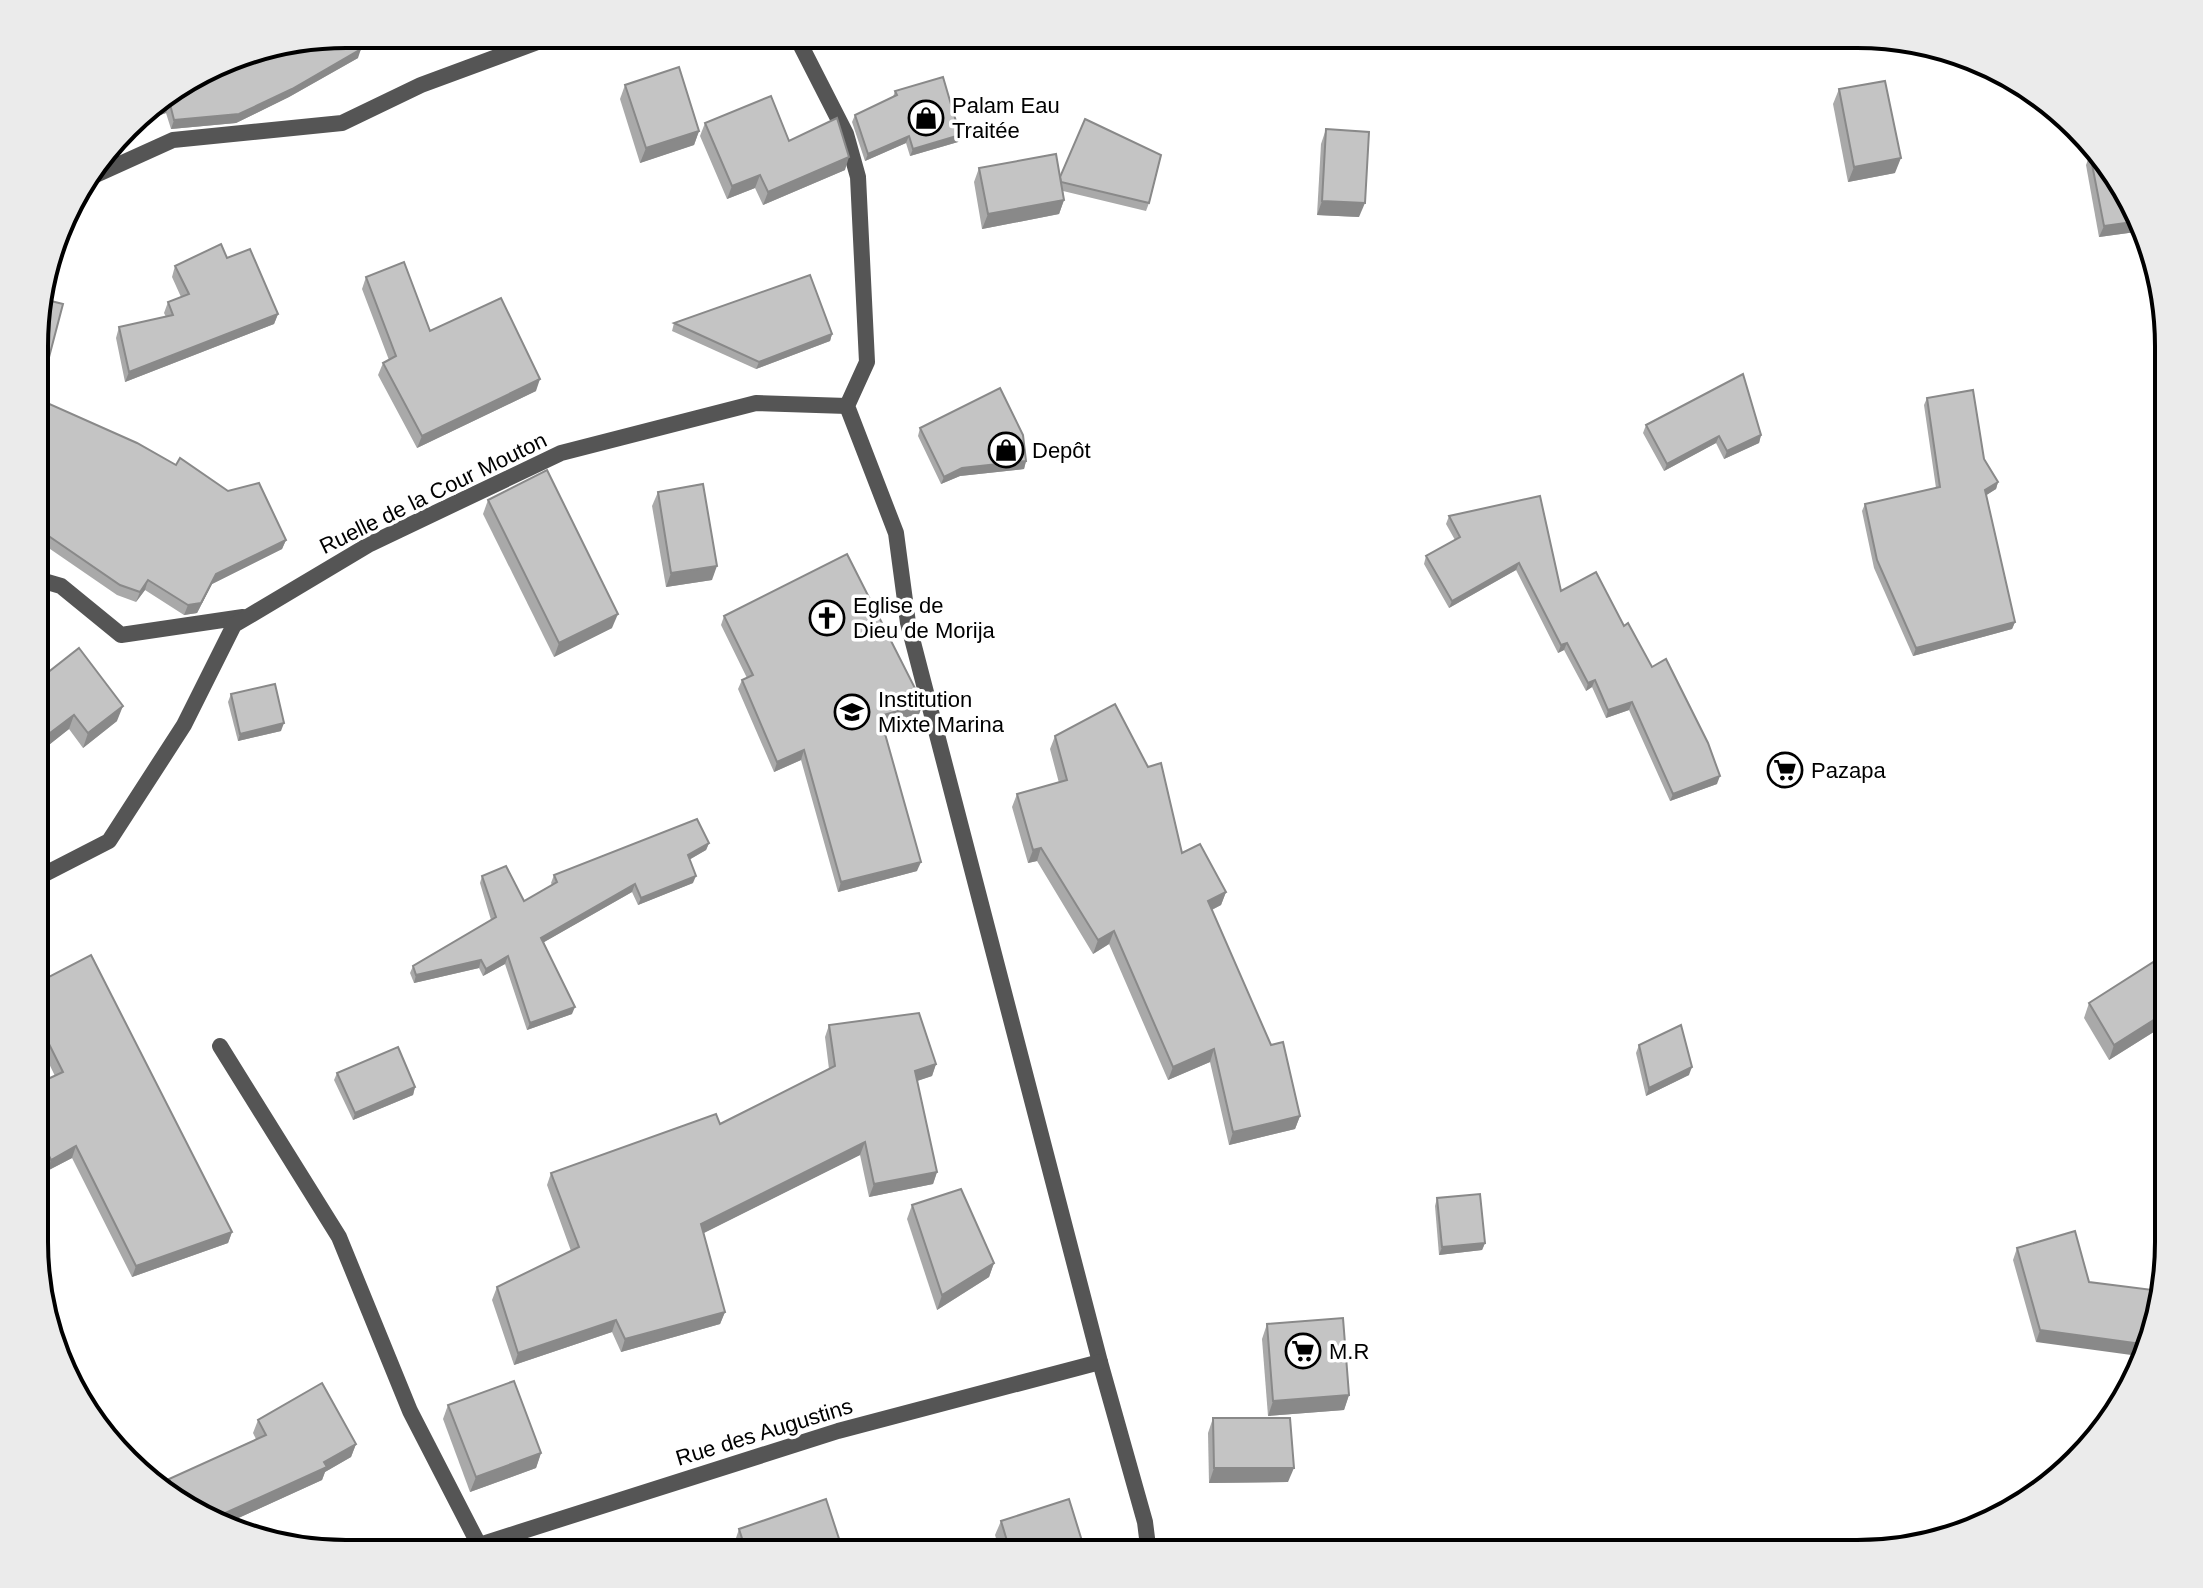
<svg xmlns="http://www.w3.org/2000/svg" width="2203" height="1588" viewBox="0 0 2203 1588" font-family="Arial,sans-serif">
<style>
.lines{fill:none;stroke-linecap:round;stroke-linejoin:round}
.minor{stroke:#555;stroke-width:16}
.wall{fill:#a9a9a9}
.shaded-wall{fill:#898989}
.building{fill:#c4c4c4;stroke:#898989;stroke-width:2}
.labels{text-anchor:middle;dominant-baseline:central;stroke-width:7;stroke-linejoin:round;paint-order:stroke}
.poi-label{font-size:22px;fill:#000;stroke:#fff;text-anchor:start}
.street-label{font-size:22px;fill:#000;stroke:#fff}
.rim{fill:none;stroke:#000;stroke-width:4}
</style>
<rect width="100%" height="100%" fill="#fff"/>
<g class="lines">
<g class="minor">
<polyline points="795,34 846,134 858,177 867,362 847,406 896,533 908,623 1100,1362 1145,1522 1149,1554"/>
<polyline points="89,178 173,140 342,123 421,85 559,34"/>
<polyline points="37,579 61,586 121,635 243,617"/>
<polyline points="37,878 109,841 184,725 234,625 370,544 561,453 756,403 847,406"/>
<polyline points="220,1046 339,1237 410,1411 479,1545"/>
<polyline points="443,1553 479,1545 838,1431 1100,1362"/>
</g>
</g>
<g class="wall">
<polygon points="403,34 438,34 415,50"/>
<polygon points="897,34 950,34 932,42"/>
<polygon points="227,58 358,58 289,97 236,123 171,129 166,113 140,122 138,115 140,112"/>
<polygon points="625,85 699,131 694,145 640,163 620,99"/>
<polygon points="1839,89 1895,173 1848,182 1833,104"/>
<polygon points="895,91 960,135 958,142 910,156 906,143 865,161 852,122 855,115 893,97"/>
<polygon points="705,123 789,141 845,170 763,205 755,188 727,199 700,136"/>
<polygon points="1326,129 1359,217 1317,215 1321,144"/>
<polygon points="2090,154 2137,208 2143,231 2099,237 2086,165"/>
<polygon points="979,168 1060,176 1149,203 1146,211 1063,191 1064,200 1059,214 982,229 974,182"/>
<polygon points="227,258 278,314 274,324 125,382 116,338 119,327 166,317 164,313 168,302 181,297 172,277 175,266"/>
<polygon points="366,277 430,331 536,391 417,448 378,375 383,363 389,360 362,289"/>
<polygon points="37,306 38,399 286,540 282,549 212,584 197,613 184,615 145,590 136,602 117,595 37,540"/>
<polygon points="674,323 832,334 830,341 756,369 672,331"/>
<polygon points="1927,398 1984,459 1998,482 1996,489 1986,495 2015,622 2012,629 1913,656 1874,568 1862,511 1865,504 1936,488 1924,405"/>
<polygon points="1646,425 1761,435 1759,443 1724,459 1716,443 1664,471 1643,433"/>
<polygon points="920,428 1026,461 1024,469 960,476 941,484 918,436"/>
<polygon points="658,492 712,580 666,587 652,506"/>
<polygon points="488,500 612,628 554,657 483,514"/>
<polygon points="1449,516 1561,591 1624,626 1652,667 1717,784 1670,801 1629,710 1606,718 1592,687 1586,691 1564,650 1558,653 1516,570 1449,608 1424,564 1426,556 1455,540 1446,524"/>
<polygon points="724,616 923,704 919,714 882,724 917,871 838,892 801,760 774,772 738,689 742,680 747,678 721,625"/>
<polygon points="37,681 117,721 83,748 69,729 45,748 37,736"/>
<polygon points="231,694 281,731 238,741 228,702"/>
<polygon points="1055,736 1182,853 1226,892 1221,905 1212,910 1300,1116 1295,1129 1229,1145 1210,1062 1168,1080 1109,944 1093,954 1037,861 1028,863 1012,807 1017,794 1059,783 1050,749"/>
<polygon points="709,843 706,850 689,860 693,883 638,905 632,892 544,942 572,1014 527,1030 505,964 483,976 479,968 414,983 410,973 413,966 491,920 480,883 482,876 524,901 552,885 551,883 554,875"/>
<polygon points="37,983 232,1232 228,1243 132,1277 72,1158 47,1171 37,1151 37,1084 55,1076 37,1039"/>
<polygon points="2168,983 2168,1023 2109,1060 2084,1018 2089,1003"/>
<polygon points="829,1025 936,1064 932,1076 917,1081 937,1172 933,1184 869,1197 860,1155 703,1233 725,1312 720,1324 621,1352 612,1332 514,1365 492,1300 497,1287 571,1251 547,1185 551,1173 720,1124 829,1069 825,1037"/>
<polygon points="1639,1045 1689,1075 1646,1096 1636,1053"/>
<polygon points="337,1073 415,1087 413,1095 353,1120 334,1080"/>
<polygon points="1437,1198 1485,1243 1482,1250 1439,1255 1435,1206"/>
<polygon points="912,1205 994,1263 989,1277 937,1310 907,1219"/>
<polygon points="2017,1248 2089,1282 2036,1342 2013,1260"/>
<polygon points="1267,1324 1349,1395 1344,1410 1268,1416 1262,1339"/>
<polygon points="448,1405 541,1453 536,1468 470,1492 443,1419"/>
<polygon points="1213,1418 1288,1482 1209,1483 1208,1433"/>
<polygon points="258,1420 356,1444 351,1457 325,1472 322,1480 223,1525 164,1494 164,1492 169,1479 256,1439 253,1433"/>
<polygon points="1001,1521 1086,1554 1001,1554 995,1535"/>
<polygon points="739,1529 844,1554 737,1554 734,1544"/>
</g>
<g class="shaded-wall">
<polygon points="429,34 438,34 415,50 418,42"/>
<polygon points="935,34 950,34 932,42"/>
<polygon points="361,49 358,58 289,97 236,123 171,129 174,120"/>
<polygon points="170,104 166,113 140,122 143,113"/>
<polygon points="699,131 694,145 640,163 646,148"/>
<polygon points="960,135 958,142 910,156 913,149"/>
<polygon points="909,136 906,143 865,161 868,154"/>
<polygon points="849,157 845,170 763,205 768,192"/>
<polygon points="1901,158 1895,173 1848,182 1854,167"/>
<polygon points="760,175 755,188 727,199 732,186"/>
<polygon points="1064,200 1059,214 982,229 988,214"/>
<polygon points="1322,201 1365,203 1359,217 1317,215"/>
<polygon points="2140,221 2143,231 2099,237 2104,226"/>
<polygon points="278,314 274,324 125,382 129,372"/>
<polygon points="832,334 830,341 756,369 759,362"/>
<polygon points="540,379 536,391 417,448 422,436"/>
<polygon points="1761,435 1759,443 1724,459 1727,451"/>
<polygon points="1719,436 1716,443 1664,471 1667,464"/>
<polygon points="1026,461 1024,469 960,476 941,484 944,477 962,468"/>
<polygon points="1998,482 1996,489 1982,498 1985,490"/>
<polygon points="286,540 282,549 212,584 197,613 184,615 188,605 216,574"/>
<polygon points="1519,563 1516,570 1449,608 1452,601"/>
<polygon points="717,566 712,580 666,587 671,573"/>
<polygon points="148,580 145,590 136,602 140,592"/>
<polygon points="618,614 612,628 554,657 559,643"/>
<polygon points="2015,622 2012,629 1913,656 1916,648"/>
<polygon points="1567,643 1564,650 1558,653 1561,645"/>
<polygon points="1595,680 1592,687 1586,691 1588,683"/>
<polygon points="1632,702 1629,710 1606,718 1608,710"/>
<polygon points="923,704 919,714 876,725 880,716"/>
<polygon points="123,706 117,721 83,748 88,733"/>
<polygon points="74,715 69,729 45,748 50,733"/>
<polygon points="284,723 281,731 238,741 240,734"/>
<polygon points="804,750 801,760 774,772 777,762"/>
<polygon points="1720,776 1717,784 1670,801 1673,794"/>
<polygon points="709,843 706,850 685,862 688,855"/>
<polygon points="1041,848 1037,861 1028,863 1033,850"/>
<polygon points="921,862 917,871 838,892 841,882"/>
<polygon points="696,876 693,883 638,905 641,898"/>
<polygon points="635,884 632,892 539,945 541,938"/>
<polygon points="1226,892 1221,905 1203,914 1208,901"/>
<polygon points="1114,931 1109,944 1093,954 1098,940"/>
<polygon points="508,956 505,964 483,976 486,969"/>
<polygon points="481,960 479,968 414,983 416,975"/>
<polygon points="575,1007 572,1014 527,1030 530,1023"/>
<polygon points="2168,1011 2168,1023 2109,1060 2114,1045"/>
<polygon points="1214,1049 1210,1062 1168,1080 1173,1067"/>
<polygon points="936,1064 932,1076 911,1083 915,1071"/>
<polygon points="1692,1067 1689,1075 1646,1096 1649,1088"/>
<polygon points="415,1087 413,1095 353,1120 355,1113"/>
<polygon points="1300,1116 1295,1129 1229,1145 1233,1132"/>
<polygon points="865,1142 860,1155 696,1237 701,1224"/>
<polygon points="76,1146 72,1158 47,1171 51,1160"/>
<polygon points="937,1172 933,1184 869,1197 874,1184"/>
<polygon points="232,1232 228,1243 132,1277 136,1266"/>
<polygon points="1485,1243 1482,1250 1439,1255 1442,1247"/>
<polygon points="994,1263 989,1277 937,1310 942,1295"/>
<polygon points="725,1312 720,1324 621,1352 625,1339"/>
<polygon points="616,1320 612,1332 514,1365 518,1353"/>
<polygon points="2040,1330 2149,1345 2146,1357 2036,1342"/>
<polygon points="1349,1395 1344,1410 1268,1416 1273,1401"/>
<polygon points="356,1444 351,1457 325,1472 322,1480 223,1525 212,1519 324,1462"/>
<polygon points="541,1453 536,1468 470,1492 476,1477"/>
<polygon points="1214,1468 1294,1468 1288,1482 1209,1483"/>
</g>
<g class="building">
<polygon points="346,34 352,34 361,49 292,89 239,114 174,120 170,104 143,113 142,110 227,58"/>
<polygon points="413,34 429,34 418,42"/>
<polygon points="679,67 699,131 646,148 625,85"/>
<polygon points="943,77 960,135 913,149 909,136 868,154 855,115 897,95 895,91"/>
<polygon points="1885,81 1901,158 1854,167 1839,89"/>
<polygon points="771,96 789,141 837,118 849,157 768,192 760,175 732,186 705,123"/>
<polygon points="1085,119 1161,155 1149,203 1061,182 1060,177"/>
<polygon points="1326,129 1369,132 1365,203 1322,201"/>
<polygon points="1056,154 1064,200 988,214 979,168"/>
<polygon points="2090,154 2092,154 2137,208 2140,221 2104,226"/>
<polygon points="221,244 227,258 250,249 278,314 129,372 119,327 173,315 168,302 189,294 175,266"/>
<polygon points="404,262 430,331 501,298 540,379 422,436 383,363 396,356 366,277"/>
<polygon points="810,275 832,334 759,362 674,323"/>
<polygon points="39,298 63,304 38,399 137,443 176,465 180,458 228,491 259,483 286,540 216,574 201,603 188,605 148,580 140,592 120,585 37,528 37,306"/>
<polygon points="1743,374 1761,435 1727,451 1719,436 1667,464 1646,425"/>
<polygon points="1000,388 1023,435 1026,461 962,468 944,477 920,428"/>
<polygon points="1973,390 1984,459 1998,482 1985,490 2015,622 1916,648 1877,560 1865,504 1940,487 1927,398"/>
<polygon points="547,470 618,614 559,643 488,500"/>
<polygon points="703,484 717,566 671,573 658,492"/>
<polygon points="1540,496 1561,591 1596,572 1624,626 1628,623 1652,667 1666,659 1708,743 1720,776 1673,794 1632,702 1608,710 1595,680 1588,683 1567,643 1561,645 1519,563 1452,601 1426,556 1460,537 1449,516"/>
<polygon points="847,554 923,704 880,716 921,862 841,882 804,750 777,762 742,680 753,675 724,616"/>
<polygon points="79,648 123,706 88,733 74,715 50,733 37,715 37,681"/>
<polygon points="275,684 284,723 240,734 231,694"/>
<polygon points="1115,704 1148,767 1161,763 1182,853 1200,844 1226,892 1208,901 1271,1045 1283,1042 1300,1116 1233,1132 1214,1049 1173,1067 1114,931 1098,940 1041,848 1033,850 1017,794 1067,780 1055,736"/>
<polygon points="697,819 709,843 688,855 696,876 641,898 635,884 541,938 575,1007 530,1023 508,956 486,969 481,960 416,975 413,966 496,917 482,876 506,866 524,901 557,882 554,875"/>
<polygon points="91,955 232,1232 136,1266 76,1146 51,1160 37,1131 37,1084 63,1072 37,1020 37,983"/>
<polygon points="2155,961 2168,983 2168,1011 2114,1045 2089,1003"/>
<polygon points="919,1013 936,1064 915,1071 937,1172 874,1184 865,1142 701,1224 725,1312 625,1339 616,1320 518,1353 497,1287 579,1247 551,1173 716,1114 720,1124 835,1066 829,1025"/>
<polygon points="1681,1025 1692,1067 1649,1088 1639,1045"/>
<polygon points="398,1047 415,1087 355,1113 337,1073"/>
<polygon points="961,1189 994,1263 942,1295 912,1205"/>
<polygon points="1480,1194 1485,1243 1442,1247 1437,1198"/>
<polygon points="2075,1231 2089,1282 2161,1291 2149,1345 2040,1330 2017,1248"/>
<polygon points="1343,1318 1349,1395 1273,1401 1267,1324"/>
<polygon points="514,1381 541,1453 476,1477 448,1405"/>
<polygon points="322,1383 356,1444 324,1462 327,1467 212,1519 181,1503 169,1479 266,1435 258,1420"/>
<polygon points="1213,1418 1290,1418 1294,1468 1214,1468"/>
<polygon points="826,1499 844,1554 747,1554 739,1529"/>
<polygon points="1069,1499 1086,1554 1011,1554 1001,1521"/>
</g>
<defs>
<g id="shop-ring" transform="scale(1.8)"><circle r="9.5" fill="#fff" stroke="#000" stroke-width="1.5"/><path d="M-5-2.5h2.3a2.7 3.5 0 0 1 5.4 0H5L5.5 6h-11ZM-1.5-2.5h3a1.5 2.3 0 0 0-3 0Z" fill="#000"/></g>
<g id="church-ring" transform="scale(1.8)"><circle r="9.5" fill="#fff" stroke="#000" stroke-width="1.5"/><path d="M-1.2-6h2.4v3.5h3.3v2.4h-3.3V6h-2.4V-.1h-3.3v-2.4h3.3Z" fill="#000"/></g>
<g id="school-ring" transform="scale(1.8)"><circle r="9.5" fill="#fff" stroke="#000" stroke-width="1.5"/><path d="M0-5L7-2L0 1L-7-2ZM-4 1L0 2.5L4 1V4Q0 6-4 4Z" fill="#000"/></g>
<g id="supermarket-ring" transform="scale(1.8)"><circle r="9.5" fill="#fff" stroke="#000" stroke-width="1.5"/><path d="M-6-5.5h2.5l.6 2H6L4.5 2H-2.5L-4.4-4H-6ZM-1.5 3.2a1.3 1.3 0 1 0 .1 0ZM3 3.2a1.3 1.3 0 1 0 .1 0Z" fill="#000"/></g>
</defs>
<g fill-rule="evenodd">
<use href="#shop-ring" x="926" y="118"/>
<use href="#shop-ring" x="1006" y="450"/>
<use href="#church-ring" x="827" y="618"/>
<use href="#school-ring" x="852" y="712"/>
<use href="#supermarket-ring" x="1785" y="770"/>
<use href="#supermarket-ring" x="1303" y="1351"/>
</g>
<g class="labels">
<g class="poi-label">
<text x="952" y="105">Palam Eau<tspan x="952" dy="25">Traitée</tspan></text>
<text x="1032" y="450">Depôt</text>
<text x="853" y="605">Eglise de<tspan x="853" dy="25">Dieu de Morija</tspan></text>
<text x="878" y="699">Institution<tspan x="878" dy="25">Mixte Marina</tspan></text>
<text x="1811" y="770">Pazapa</text>
<text x="1329" y="1351">M.R</text>
</g>
<g class="street-label">
<text transform="translate(433 493) rotate(-26)">Ruelle de la Cour Mouton</text>
<text transform="translate(764 1432) rotate(-17)">Rue des Augustins</text>
</g>
</g>
<path d="M0 0H2203V1588H0ZM346 48H1857A298 298 0 0 1 2155 346V1242A298 298 0 0 1 1857 1540H346A298 298 0 0 1 48 1242V346A298 298 0 0 1 346 48Z" fill="#ebebeb" fill-rule="evenodd"/>
<path class="rim" d="M346 48H1857A298 298 0 0 1 2155 346V1242A298 298 0 0 1 1857 1540H346A298 298 0 0 1 48 1242V346A298 298 0 0 1 346 48Z"/>
</svg>
